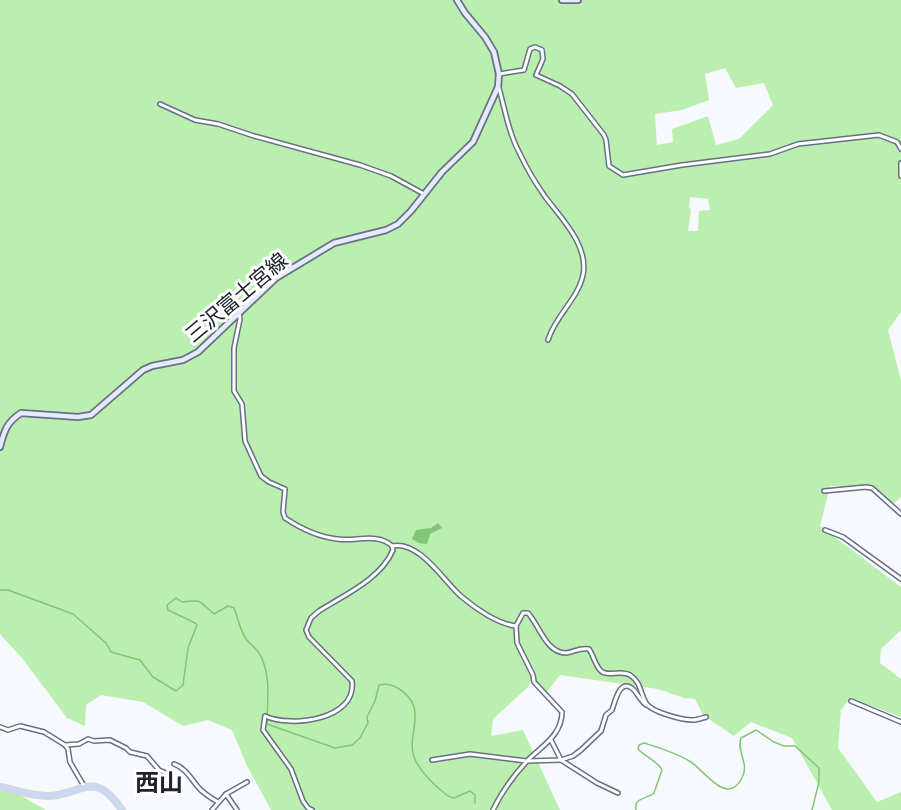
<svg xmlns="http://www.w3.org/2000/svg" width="901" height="810" viewBox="0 0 901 810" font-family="'Titillium Web','Noto Sans JP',sans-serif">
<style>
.green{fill:#baefaf;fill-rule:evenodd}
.water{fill:#83c576}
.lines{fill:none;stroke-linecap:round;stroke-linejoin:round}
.stream{stroke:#83c576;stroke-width:1.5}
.minor-casing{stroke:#687087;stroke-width:6}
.secondary-casing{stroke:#687087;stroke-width:8}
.primary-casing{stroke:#d7d7d9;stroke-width:8}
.minor{stroke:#fff;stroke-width:3}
.secondary{stroke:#e5ebfd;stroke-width:4.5}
.primary{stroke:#cad7fb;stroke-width:4.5}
.labels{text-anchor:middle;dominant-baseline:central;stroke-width:6;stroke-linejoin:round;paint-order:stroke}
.street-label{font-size:21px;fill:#20232d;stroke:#fff}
.quarter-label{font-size:24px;font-weight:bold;fill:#20232d;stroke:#fff}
</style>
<rect width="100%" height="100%" fill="#f7f9ff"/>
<g class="green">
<path d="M 0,0 L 901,0 L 901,312 L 888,330 L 901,381 L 901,497 L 893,504 L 864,487 L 830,486 L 820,526 L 901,587 L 901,630 L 881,649 L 880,663 L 901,679 L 901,717 L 872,706 L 848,701 L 841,710 L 838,748 L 877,802 L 901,792 L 901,810 L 832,810 L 792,738 L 751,722 L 734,736 L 703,715 L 695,699 L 684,698 L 658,689 L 560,675 L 547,692 L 536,681 L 535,673 L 530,663 L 525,665 L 532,679 L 528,687 L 493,719 L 491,736 L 523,730 L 560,810 L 271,810 L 247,766 L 232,730 L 208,720 L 183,726 L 143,702 L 101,695 L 86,705 L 85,726 L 67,718 L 22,658 L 0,634 ZM 725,68 L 736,88 L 764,83 L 773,105 L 739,139 L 716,145 L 708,116 L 672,129 L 673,142 L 657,145 L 655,114 L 682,110 L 709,100 L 705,74 ZM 690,197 L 708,199 L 710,210 L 699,211 L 698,231 L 688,231 L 691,210 L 689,207 Z"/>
<polygon points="0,791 16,793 46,810 0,810"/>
</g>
<polygon class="water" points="438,523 442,528 430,534 427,544 419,543 412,539 416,530 431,528"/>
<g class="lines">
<g class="stream">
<path d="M 0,590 L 8,590 L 73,614 L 106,643 L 111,652 L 140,660 L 153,677 L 176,691 L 183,685 L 188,648 L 197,625 L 195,623 L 168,610 L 167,605 L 176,598 L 182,602 C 204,599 199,602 214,614 L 228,606 L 234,608 C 238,618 240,630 246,639 C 250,644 256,648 259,653 C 272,675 267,701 267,724 L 335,748 L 352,745 L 360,738 L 368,723 L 367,717 L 375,701 L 379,685 C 395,681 415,697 415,714 C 416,729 409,742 414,757 C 420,772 435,786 448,796 L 454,798 L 470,791 L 475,795 L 475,803"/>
<path d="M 636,810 C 633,798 647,799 654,793 L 662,770 C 658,761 645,757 638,749 L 639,745 L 644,743 C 660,748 677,753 691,762 C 704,770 727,807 742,778 C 750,763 736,752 741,738 L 756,730 L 774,742 L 784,746 L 795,746 L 819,768 L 819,782 L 812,810"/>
</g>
<g class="minor-casing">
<g id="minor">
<polyline points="499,74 524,70 530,49 535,47 542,50 543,59 536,75 560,86 572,94 604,135 606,140 609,166 623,175 682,165 770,154 798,144 879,135 897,142 901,149"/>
<path d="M 499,88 C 505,110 509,134 520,154 C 527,169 536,184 546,198 C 562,219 589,246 583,275 C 578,299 555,316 548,340"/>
<polyline points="160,104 195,120 218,124 254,136 360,165 391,176 424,194"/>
<polyline points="901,163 901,176"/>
<path d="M 239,313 L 240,319 L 234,348 L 234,391 L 242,404 L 245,441 L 261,476 L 269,482 L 285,489 L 283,512 L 285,518 C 300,528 319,537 337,539 C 355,542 378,532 392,546 C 420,540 444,582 462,597 C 476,609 498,624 516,626"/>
<polyline points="824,491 866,487 872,488 901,514"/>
<polyline points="825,530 843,537 901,579"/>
<polyline points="851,701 901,722"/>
<polyline points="0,727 8,730 20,726 44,732 65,745 68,749 70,762 84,786"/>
<polyline points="551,740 561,760 597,783 618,793"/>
<polyline points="65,745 79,744 88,739 94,741 110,740 126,748 130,752 147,756 159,770 168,774"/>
<path d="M 432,760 L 470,754 L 527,761 L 561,760 L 573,756 L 581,750 L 601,731 L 606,715 L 612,710 C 615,702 620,676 634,690 C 638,695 641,701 646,705"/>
<path d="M 174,764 C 186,768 191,779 198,787 C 203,793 211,798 218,802"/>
<polyline points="226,794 237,810"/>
<polyline points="212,810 226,794 247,782"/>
<path d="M 312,810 L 308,808 L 303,801 L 291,769 L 263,730 L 265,716 C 291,728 357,720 352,681 L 309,637 L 306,630 L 311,618 L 319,611 C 344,595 381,579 393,550 L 392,546"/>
<path d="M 493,810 C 501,793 515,774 528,760 C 542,746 562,735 562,712 L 534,682 L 533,675 L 517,643 L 516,626 L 523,613 L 528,613 C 539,625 546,653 566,653 C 574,652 580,647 589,649 C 593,655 595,664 600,670 C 607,678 621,669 630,675 C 641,682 640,693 646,703 C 651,712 682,720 693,720 C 697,720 702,718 706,717"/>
</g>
</g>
<g class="secondary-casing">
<g id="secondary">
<polyline points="562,0 578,0"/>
<path d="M 0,447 C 4,431 7,422 21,413 L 78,417 L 91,415 L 143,370 L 152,366 L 183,360 L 198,352 L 276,278 L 334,243 L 386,230 L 398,224 L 411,211 L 442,172 L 473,142 L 498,87 L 499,74 L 494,52 L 485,37 L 465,13 L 457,0"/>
</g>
</g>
<g class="primary-casing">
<path id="primary" d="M 0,787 C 15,790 32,796 47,796 C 81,796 93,767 122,810"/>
</g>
<use href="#minor" class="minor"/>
<use href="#secondary" class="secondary"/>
<use href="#primary" class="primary"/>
</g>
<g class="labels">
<g class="street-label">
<text transform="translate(236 297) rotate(-40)">三沢富士宮線</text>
</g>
<g class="quarter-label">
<text x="159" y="782">西山</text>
</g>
</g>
</svg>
